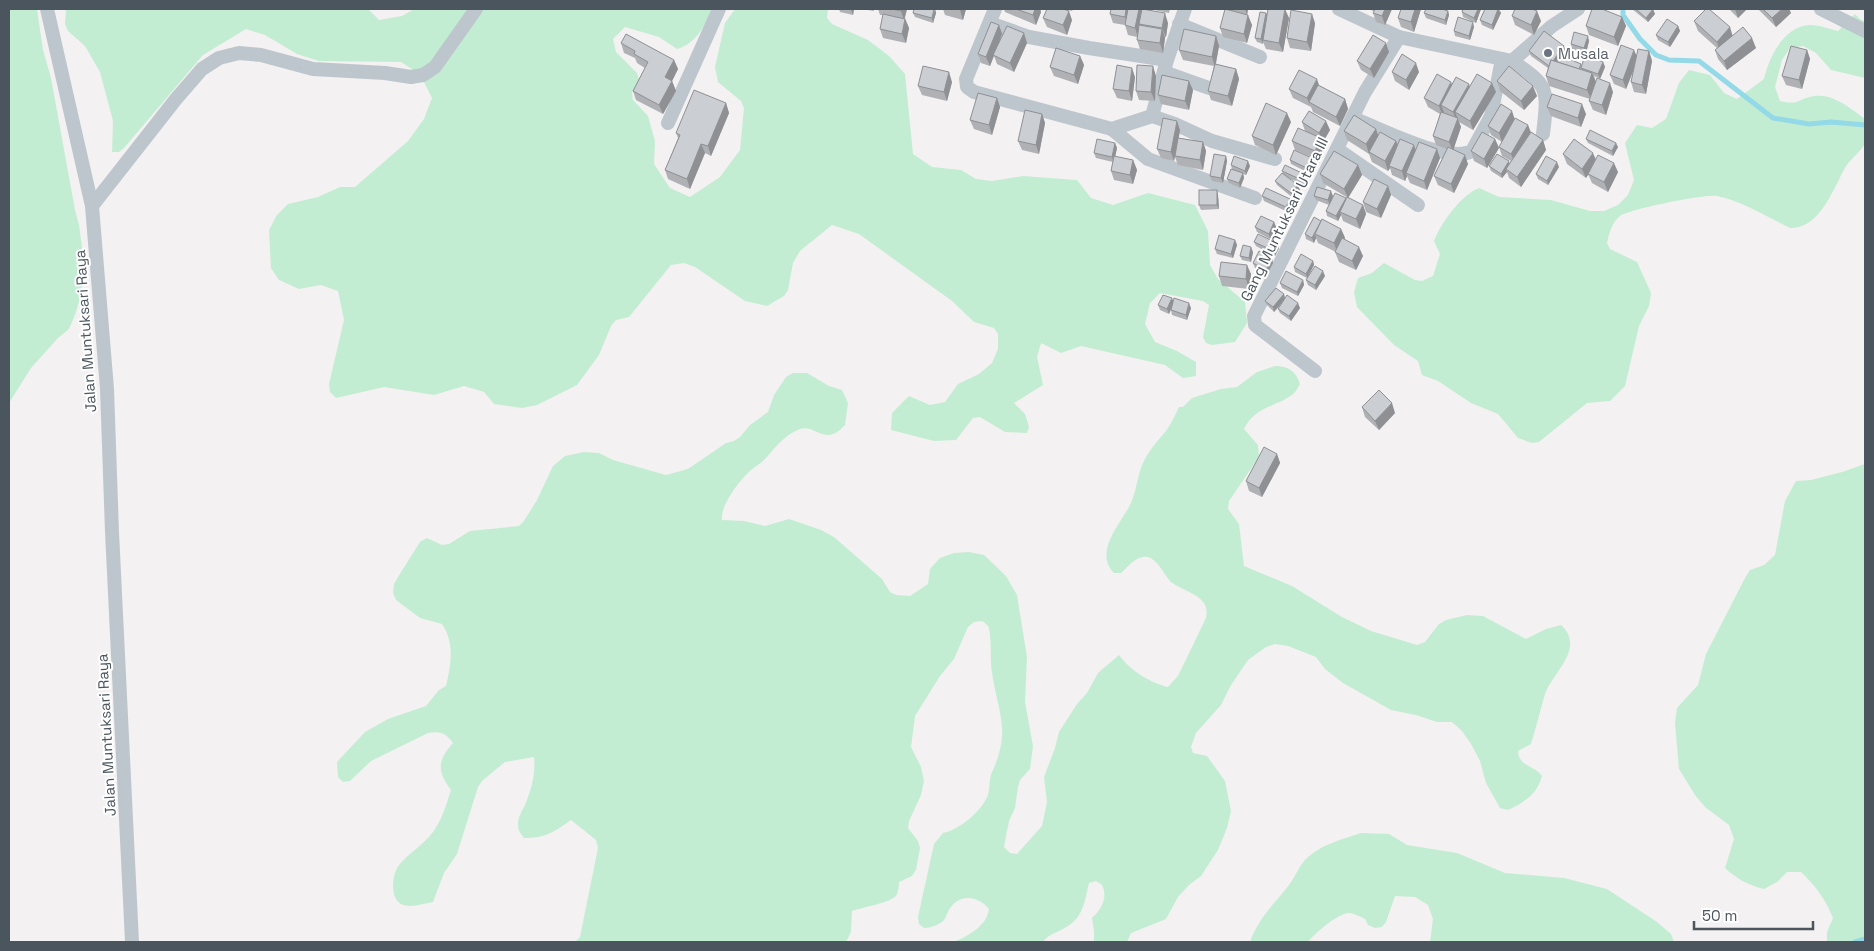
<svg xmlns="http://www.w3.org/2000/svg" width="1874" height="951" viewBox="0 0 1874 951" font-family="'Space Grotesk',sans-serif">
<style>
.green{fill:#c3edd2}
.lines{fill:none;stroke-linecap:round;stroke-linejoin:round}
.stream{stroke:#93d9e7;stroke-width:5}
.minor{stroke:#bec6cd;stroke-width:14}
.wall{fill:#afb1b5}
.shaded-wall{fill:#8e9094}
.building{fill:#cbced3;stroke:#8e9094}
.worship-dot{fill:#6b7280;stroke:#fff;stroke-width:2}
.labels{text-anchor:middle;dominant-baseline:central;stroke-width:4;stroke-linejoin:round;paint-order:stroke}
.worship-label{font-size:15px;fill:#5b616d;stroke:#fff;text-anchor:start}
.street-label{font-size:15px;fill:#4a555e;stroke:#fff}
</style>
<rect width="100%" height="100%" fill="#f3f1f1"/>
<g class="green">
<polygon points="9,9 37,9 43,50 51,78 75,210 79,225 83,255 81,295 75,315 69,329 58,338 31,368 9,403"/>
<path d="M 66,9 L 368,9 L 379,20 L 402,16 L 414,9 L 711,9 C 706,26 695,44 677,49 L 659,37 L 625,27 L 613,39 L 616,52 L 637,73 L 639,80 L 632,93 L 633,100 L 648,116 L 655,141 L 654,164 L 670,188 L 690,197 L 720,177 L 740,150 L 744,108 L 741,101 L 718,82 L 715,67 L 725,23 L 735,9 L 828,9 L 827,18 L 832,24 L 868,40 L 889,56 L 905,74 L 913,154 L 932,167 L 961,170 L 976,179 L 992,181 L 1023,176 L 1077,180 L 1091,198 L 1113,205 L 1148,193 L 1195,205 L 1208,231 L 1210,265 L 1218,279 L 1245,302 L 1247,323 L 1235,342 L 1212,345 L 1206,343 L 1203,337 L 1209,305 L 1203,301 L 1160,293 L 1150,303 L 1145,324 L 1155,342 L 1177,351 L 1196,362 L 1196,376 L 1183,378 L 1165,365 L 1081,346 L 1061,353 L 1041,343 L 1037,357 L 1043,385 L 1014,403 L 1025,414 L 1029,427 L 1027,433 L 1005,432 L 980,417 L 973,418 L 956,440 L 934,441 L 891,430 L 892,413 L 909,396 L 930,405 L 945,402 L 958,384 L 979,374 L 992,363 L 998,349 L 998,334 L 994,328 L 974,322 L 952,301 L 859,234 L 832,225 L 800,251 L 793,263 L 788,290 L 784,296 L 767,306 L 745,301 L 695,267 L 684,263 L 671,265 L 629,317 L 616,320 L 611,326 L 599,355 L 577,385 L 537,405 L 522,408 L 494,404 L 484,392 L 464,386 L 434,395 L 384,387 L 336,398 L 330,392 L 329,384 L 344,320 L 338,291 L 321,285 L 299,289 L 279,280 L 271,268 L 269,230 L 277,215 L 288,204 L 318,197 L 340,187 L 355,187 L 408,141 L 424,119 L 432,98 L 420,74 L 401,62 L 319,61 L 297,54 L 265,35 L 246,29 L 203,55 L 124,148 L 119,152 L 112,152 L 113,121 L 100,72 L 85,46 L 68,31 L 65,24 Z"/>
<path d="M 1855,14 L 1861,20 L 1865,21 L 1865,78 L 1831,70 L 1816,53 L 1803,46 L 1790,48 L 1782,60 L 1775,87 L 1780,101 C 1801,106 1797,98 1815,96 C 1832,93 1852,109 1865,119 C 1865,126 1867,137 1865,143 C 1861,152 1850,159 1845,168 C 1833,189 1820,229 1790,228 C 1767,217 1742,201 1717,196 C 1705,194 1630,209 1620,216 C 1612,222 1609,234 1607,243 L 1610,249 L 1637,262 L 1651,293 L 1649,306 L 1639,326 L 1625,386 L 1610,401 L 1587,403 L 1539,442 L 1532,443 L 1518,438 L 1498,414 L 1471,403 L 1438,381 L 1422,375 L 1418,361 L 1394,345 L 1357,307 L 1354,292 L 1358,278 L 1372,273 L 1384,263 L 1415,280 L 1422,281 L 1433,276 L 1440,254 L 1434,241 C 1441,223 1461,195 1479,188 L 1499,197 L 1551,200 L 1590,211 L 1604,211 L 1618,205 L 1628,195 L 1634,180 L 1625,143 L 1637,125 L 1652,128 L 1666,119 L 1679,83 L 1689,70 L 1710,75 L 1724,93 L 1737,99 L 1764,79 C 1769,57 1784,26 1810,25 C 1819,25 1830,29 1838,31 Z"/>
<path d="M 1275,366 C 1288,366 1296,371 1300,384 C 1298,387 1296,392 1293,394 C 1277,407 1255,406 1244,429 L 1258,445 L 1259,457 L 1229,501 L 1228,509 L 1239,524 L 1244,566 L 1292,586 L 1342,617 L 1371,631 L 1417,645 L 1425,642 L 1439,624 L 1446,620 L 1467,615 L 1483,616 L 1526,639 L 1546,629 L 1561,625 C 1586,648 1553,672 1545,694 C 1540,711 1536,728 1531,744 L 1518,751 C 1519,767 1534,765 1542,776 C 1537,795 1524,802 1508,810 L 1500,808 L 1486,783 L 1480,761 L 1471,744 L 1462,731 L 1452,722 L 1437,722 L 1416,715 L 1391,710 L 1343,683 L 1325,669 L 1316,657 L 1288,646 L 1275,644 L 1266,647 L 1248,660 L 1231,685 L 1221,705 L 1196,733 L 1191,747 L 1193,753 L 1207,756 L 1225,781 L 1231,811 L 1227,828 L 1218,850 L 1201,876 L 1189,885 L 1178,897 L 1166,919 L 1131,933 L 1127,942 L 1094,942 L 1094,931 L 1092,918 C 1102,909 1108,897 1102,885 L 1096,881 L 1089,883 C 1084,904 1083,919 1063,929 C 1055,933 1048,935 1043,942 L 954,942 C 968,936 987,926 989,909 C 979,897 962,893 951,907 C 947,911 947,917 943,921 C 938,925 931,928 924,928 L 919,924 L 918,917 L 934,844 L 943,833 C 959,830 982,811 988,795 C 990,788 989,779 992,772 C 998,760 1003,743 1002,728 C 1001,709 994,690 992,672 C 990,662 992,633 988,626 C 987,625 983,621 982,621 L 974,622 L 968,627 L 954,659 L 940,676 L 915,716 L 911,747 L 921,767 L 924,781 L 921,795 L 909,821 L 908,828 L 918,841 L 920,848 L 916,870 L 912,876 L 899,882 C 899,886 898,891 897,894 C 893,903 862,907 852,911 L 851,932 L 846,942 L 575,942 L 580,937 L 598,848 L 596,840 L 571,820 C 554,832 546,838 524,838 C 520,833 518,830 518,824 C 518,817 522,811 525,805 C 531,790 536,774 534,757 L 505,762 L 482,781 L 478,787 L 457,854 L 444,873 L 433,902 C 414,906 394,913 393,886 C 393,879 395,870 399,865 C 409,853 423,845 433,832 C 442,820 446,805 451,790 C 437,771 437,761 453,743 C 446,733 440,731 428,733 L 371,761 L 350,781 L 343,782 L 338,777 L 337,762 L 365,732 L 388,719 L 426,706 L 439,690 L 446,686 C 451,665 455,643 442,624 L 420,618 L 396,600 L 393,593 L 394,584 L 398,577 L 420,542 L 427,538 L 442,545 L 449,544 L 470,531 L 519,526 L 524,521 L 537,500 L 553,466 L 565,456 L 584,452 L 599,453 L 613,460 L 666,475 L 688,469 L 726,443 L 734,441 L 740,437 L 750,425 L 768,412 L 774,395 L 786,377 L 793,373 L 807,373 L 829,386 L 842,390 L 848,403 L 845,425 C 842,428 837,433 833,434 C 822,439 812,425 800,429 C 783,435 774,450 762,462 C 758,465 753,468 750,471 C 739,481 720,506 722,520 L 744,521 L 765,526 L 789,519 L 821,530 L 834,537 L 882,579 L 890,592 L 896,595 L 910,596 L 928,584 L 930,569 L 940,558 L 954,553 L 969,552 L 984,555 L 1006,576 L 1017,595 L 1027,657 L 1025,702 L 1033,746 L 1030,769 L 1020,780 L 1018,787 L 1015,808 L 1009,821 L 1004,847 L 1010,853 L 1017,854 L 1042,826 L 1047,802 L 1044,777 L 1055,748 L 1059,732 L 1077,704 L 1087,693 L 1098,673 L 1119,655 C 1130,670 1150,683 1168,687 L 1178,676 L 1206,618 C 1207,613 1207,608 1204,603 C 1196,592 1181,590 1171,582 C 1164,575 1158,559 1147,557 C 1137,555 1129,566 1121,573 L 1114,573 C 1094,553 1119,525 1129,507 C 1137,492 1137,473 1145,459 C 1151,448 1158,440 1166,431 C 1171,424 1175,415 1179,407 L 1183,407 L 1192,398 L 1221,389 L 1237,387 L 1257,372 Z"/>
<path d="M 1865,464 L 1865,942 L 1827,942 L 1827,932 L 1833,918 C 1826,900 1815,885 1801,872 L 1787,872 L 1777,882 L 1764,889 C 1748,885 1737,879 1725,868 L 1734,839 L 1729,825 L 1705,807 L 1695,795 L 1679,769 L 1675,723 L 1677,708 L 1698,685 L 1706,654 L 1745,578 L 1750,570 L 1764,565 L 1775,555 L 1785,501 L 1796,481 L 1811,480 L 1842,472 Z"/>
<path d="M 1361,833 L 1389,834 L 1407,845 L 1457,853 L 1505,873 L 1564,878 L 1607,889 L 1657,922 L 1671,934 L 1674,942 L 1430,942 L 1433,919 L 1428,905 L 1415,897 L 1395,896 L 1386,922 L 1382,927 L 1375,928 L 1368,925 L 1365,919 C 1361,917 1355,914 1350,913 C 1339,912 1314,934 1308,942 L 1250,942 C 1258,919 1274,904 1289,885 C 1296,876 1299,865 1308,857 C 1323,844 1343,839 1361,833 Z"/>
</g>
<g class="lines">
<g class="stream">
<polyline points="1623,9 1623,15 1640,39 1656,55 1669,60 1699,61 1773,118 1809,124 1831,122 1865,125"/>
<polyline points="1855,942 1865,939"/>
</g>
<g class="minor">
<polyline points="47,9 92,206"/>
<polyline points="995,9 966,79 967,87 974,92 1112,129 1152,116 1167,60 1185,9"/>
<polyline points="1339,9 1399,37 1512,61 1552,26 1578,9"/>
<polyline points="1821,9 1865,31"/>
<polyline points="990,23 1029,37 1089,48 1167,60"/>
<polyline points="1179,24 1260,57"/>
<path d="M 1512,61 C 1550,86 1548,90 1543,134"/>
<polyline points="1164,72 1209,88"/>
<polyline points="1152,116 1175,124 1212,141 1275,159"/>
<path d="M 1353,118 C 1378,128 1448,164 1472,151 L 1491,116 L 1502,59"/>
<polyline points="668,123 719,9"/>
<polyline points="1112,129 1148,159 1255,198"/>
<polyline points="1337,149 1418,205"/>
<polyline points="1315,371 1255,325 1254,316 1365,92 1399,37"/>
<polyline points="132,942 112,532 107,389 92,206 176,99 202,69 219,58 239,53 261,55 313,69 385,73 411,77 423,75 435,67 476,9"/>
</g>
</g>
<g class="wall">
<polygon points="839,9 854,9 853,15 840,12"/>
<polygon points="861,9 874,9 874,11"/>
<polygon points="878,9 907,9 905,18 909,28 906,43 883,38 880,29 883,15 880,15"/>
<polygon points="935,9 936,13 933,23 915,17 913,13"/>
<polygon points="943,9 966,9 963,20 945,15"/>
<polygon points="1004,9 1040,9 1041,12 1036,25 1005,12"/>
<polygon points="1063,9 1073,9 1072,11"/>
<polygon points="1150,9 1170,9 1169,13"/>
<polygon points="1227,9 1248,9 1247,15 1252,25 1247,43 1223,37 1220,28 1228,10"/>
<polygon points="1367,9 1392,9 1385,25 1376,22 1373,13 1374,11"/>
<polygon points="1421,9 1414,32 1401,27 1398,18"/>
<polygon points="1481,9 1476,23 1463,17 1462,12"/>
<polygon points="1485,9 1499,9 1501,13 1493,30 1482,25 1480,20"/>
<polygon points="1632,9 1652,9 1655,14 1648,22"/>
<polygon points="1729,9 1747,9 1738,18"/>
<polygon points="1758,9 1789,9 1791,13 1776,27"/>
<polygon points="1144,10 1168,23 1166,37 1165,37 1165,38 1163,53 1140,49 1137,40 1137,37 1128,35 1125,25 1113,23 1110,14"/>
<polygon points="1448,11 1449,15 1446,25 1426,18 1424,13"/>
<polygon points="1266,13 1267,15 1289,18 1283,52 1266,49 1263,42 1263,44 1257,42 1255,38"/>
<polygon points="1512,16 1541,21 1534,35 1515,25"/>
<polygon points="1622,17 1626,26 1618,46 1589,35 1586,26"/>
<polygon points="1043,18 1072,20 1067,35 1047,27"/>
<polygon points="1694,21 1733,36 1756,48 1727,70 1718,59 1715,50 1717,48 1698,31"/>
<polygon points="1315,23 1311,51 1290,48 1287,38"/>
<polygon points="999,25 1002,34 999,43 1027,43 1014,72 997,64 994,56 990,66 981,63 978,54"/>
<polygon points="1678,26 1680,31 1670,47 1658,40 1656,35"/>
<polygon points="1474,27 1470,40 1455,36 1454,31"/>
<polygon points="1216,36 1219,46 1216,64 1236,69 1239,79 1232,106 1211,100 1208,91 1214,66 1183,60 1179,50"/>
<polygon points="1589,41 1586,53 1572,49 1571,44"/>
<polygon points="621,43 674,60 678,69 672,81 676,91 663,114 636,100 633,91 645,68 637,63 635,58 624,53"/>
<polygon points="1565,50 1561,56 1581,64 1582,66 1603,62 1605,67 1600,79 1594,76 1596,82 1613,92 1606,115 1593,110 1589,101 1590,99 1549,86 1546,76 1548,68 1531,56 1529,51"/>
<polygon points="1807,50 1810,59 1802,89 1786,85 1782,76"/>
<polygon points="1649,51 1652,61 1646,94 1634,92 1631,82 1633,71 1626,89 1614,84 1610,75 1636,55"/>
<polygon points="1389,52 1374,78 1361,70 1357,61"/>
<polygon points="1080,56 1084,65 1078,84 1054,76 1050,67"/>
<polygon points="1392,72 1419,72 1409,90 1395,81"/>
<polygon points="1156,76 1155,101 1139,100 1136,91"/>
<polygon points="1135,77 1132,101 1117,98 1113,89"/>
<polygon points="1497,81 1537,96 1524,110 1500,91"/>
<polygon points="952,82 947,101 922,95 918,86"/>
<polygon points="1452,84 1470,86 1496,92 1473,130 1459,122 1461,127 1453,149 1468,164 1454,193 1438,185 1434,176 1447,149 1436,145 1433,136 1440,114 1428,107 1424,98"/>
<polygon points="1320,86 1345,99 1348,109 1340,126 1313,112 1311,107 1293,98 1289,89"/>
<polygon points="1193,90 1189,110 1161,104 1158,95"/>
<polygon points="997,98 1000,107 992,135 974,129 970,120"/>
<polygon points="726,103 729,113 711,156 705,153 690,189 668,179 665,170 678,138 676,133"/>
<polygon points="1547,107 1586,114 1581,127 1551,116"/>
<polygon points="1042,114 1045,123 1039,154 1022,150 1018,141"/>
<polygon points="1515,119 1528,125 1531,132 1543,140 1546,150 1521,187 1509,178 1507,172 1502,178 1491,171 1489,166 1510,163 1511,161 1502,156 1499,147 1502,142 1491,135 1488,126"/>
<polygon points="1291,122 1276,155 1255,145 1252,136"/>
<polygon points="1302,122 1330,130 1323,142 1322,142 1324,147 1318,160 1295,150 1292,141 1305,131"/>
<polygon points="1376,129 1378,135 1396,141 1398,145 1440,158 1427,190 1410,183 1407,176 1405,181 1392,175 1390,168 1388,171 1372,162 1369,154 1347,140 1344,131"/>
<polygon points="1180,130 1179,138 1203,142 1206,151 1203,170 1178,165 1175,157 1174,161 1161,158 1157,149"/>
<polygon points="1495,139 1499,148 1487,168 1474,161 1471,151"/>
<polygon points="1586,139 1618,147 1613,156 1588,143"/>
<polygon points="1115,143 1117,148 1115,157 1133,160 1137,170 1133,184 1114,180 1111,171 1113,162 1096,158 1094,153"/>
<polygon points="1563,154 1596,160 1618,172 1608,192 1592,183 1588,174 1586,178 1567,164"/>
<polygon points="1226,156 1227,161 1223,183 1212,181 1210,176"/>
<polygon points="1314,159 1315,164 1311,174 1291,164 1290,160"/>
<polygon points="1231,165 1250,166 1246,175 1243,174 1244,178 1240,188 1229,183 1227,179 1232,169"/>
<polygon points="1358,165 1362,175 1348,198 1363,205 1366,214 1360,229 1343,221 1341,215 1338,221 1327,216 1326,211 1329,205 1316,200 1314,196 1333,196 1331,200 1348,198 1323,183 1320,174"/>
<polygon points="1559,167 1548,185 1538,179 1536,174"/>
<polygon points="1282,171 1308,180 1305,185 1288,178 1300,190 1293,198 1277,185 1275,181 1283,174"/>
<polygon points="1388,186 1391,195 1381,218 1366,212 1363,202"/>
<polygon points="1217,190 1218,195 1219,209 1201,210 1199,205"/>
<polygon points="1262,196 1290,199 1291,204 1288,212 1264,201"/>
<polygon points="1321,221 1341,229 1345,238 1344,239 1363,256 1356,270 1339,262 1335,252 1336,252 1318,243 1316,238 1314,243 1306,239 1305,234"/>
<polygon points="1274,222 1276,227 1270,239 1257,232 1255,227"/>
<polygon points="1235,240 1237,245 1233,258 1217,254 1215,249"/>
<polygon points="1254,242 1277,243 1279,248 1275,256 1256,246"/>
<polygon points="1253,252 1251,262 1242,260 1240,256"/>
<polygon points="1313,261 1314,265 1307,278 1295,272 1294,267"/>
<polygon points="1253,263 1273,263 1267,274 1255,268"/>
<polygon points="1251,274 1249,289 1222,286 1219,276"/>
<polygon points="1325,276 1316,290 1308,285 1306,280"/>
<polygon points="1303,280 1304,285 1298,296 1282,288 1280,283"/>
<polygon points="1284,294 1285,298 1300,308 1291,321 1280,313 1278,309 1283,302 1274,312 1267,305 1265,301"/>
<polygon points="1158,305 1191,308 1187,320 1172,315 1171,310 1171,308 1169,314 1160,310"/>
<polygon points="1362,407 1395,413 1379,430 1365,417"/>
<polygon points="1277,454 1280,463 1262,497 1249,491 1246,481"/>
</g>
<g class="shaded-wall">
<polygon points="851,9 854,9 853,15 851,10"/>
<polygon points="901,9 907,9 904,20 901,11"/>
<polygon points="935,9 936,13 933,23 932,18"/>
<polygon points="960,9 966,9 963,20 960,10"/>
<polygon points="1035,9 1040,9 1041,12 1036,25 1033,15"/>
<polygon points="1126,9 1132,9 1128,26 1125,17"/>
<polygon points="1139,9 1144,9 1141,24 1139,24 1140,27 1138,37 1135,28"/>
<polygon points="1245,9 1248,9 1247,15"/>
<polygon points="1285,9 1289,18 1283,52 1279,43"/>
<polygon points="1385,9 1392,9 1385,25 1382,16"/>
<polygon points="1415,9 1421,9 1414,32 1411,22"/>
<polygon points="1478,9 1481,9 1476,23 1474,18"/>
<polygon points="1498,9 1501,13 1493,30 1492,25"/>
<polygon points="1653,9 1655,14 1648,22 1646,18"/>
<polygon points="1735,9 1747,9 1738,18"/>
<polygon points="1782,9 1789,9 1791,13 1776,27 1772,18"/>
<polygon points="1069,11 1072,20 1067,35 1063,25"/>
<polygon points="1448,11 1449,15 1446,25 1445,20"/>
<polygon points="1537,11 1541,21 1534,35 1531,25"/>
<polygon points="1165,13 1168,23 1166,37 1162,28"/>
<polygon points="1266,13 1268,17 1263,40 1263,44 1261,39"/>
<polygon points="1312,14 1315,23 1311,51 1307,42"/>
<polygon points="1248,15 1252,25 1247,43 1244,34"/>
<polygon points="1622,17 1626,26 1618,46 1614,37"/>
<polygon points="905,19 909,28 906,43 902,34"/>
<polygon points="1473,22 1474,27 1470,40 1469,36"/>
<polygon points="999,25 1002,34 990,66 986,57"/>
<polygon points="1678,26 1680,31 1670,47 1668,42"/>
<polygon points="1730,27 1733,37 1720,51 1717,42"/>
<polygon points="1162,29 1165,38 1163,53 1160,43"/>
<polygon points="1024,33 1027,43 1014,72 1010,63"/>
<polygon points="1216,36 1219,46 1215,67 1212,57"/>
<polygon points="1588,36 1589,41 1586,53 1584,48"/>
<polygon points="1752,38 1756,48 1727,70 1724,61"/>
<polygon points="1386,43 1389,52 1374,78 1370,69"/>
<polygon points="1564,46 1565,50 1551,70 1549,66"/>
<polygon points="1634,50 1638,59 1626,89 1623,80"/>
<polygon points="1807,50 1810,59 1802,89 1799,80"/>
<polygon points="1649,51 1652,61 1646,94 1642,85"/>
<polygon points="1080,56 1084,65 1078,84 1074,75"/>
<polygon points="674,60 678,69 669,87 665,77"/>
<polygon points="1603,62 1605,67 1600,79 1598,74"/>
<polygon points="1416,63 1419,72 1409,90 1406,80"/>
<polygon points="1153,66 1156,76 1155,101 1151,92"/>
<polygon points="1132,68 1135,77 1132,101 1129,91"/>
<polygon points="1236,69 1239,79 1232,106 1228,96"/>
<polygon points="949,72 952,82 947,101 944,92"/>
<polygon points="1592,73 1596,82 1591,99 1587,90"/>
<polygon points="1317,79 1320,88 1309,102 1311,107 1307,98"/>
<polygon points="672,81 676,91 663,114 659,105"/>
<polygon points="1189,81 1193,90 1189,110 1185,101"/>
<polygon points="1451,82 1455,91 1441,105 1444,112 1442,115 1439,106"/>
<polygon points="1492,83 1496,92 1473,130 1470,121"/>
<polygon points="1610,83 1613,92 1606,115 1602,105"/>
<polygon points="1469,84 1472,93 1455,112 1461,127 1453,151 1449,142 1457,121 1453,112"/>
<polygon points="1533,86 1537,96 1524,110 1521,101"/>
<polygon points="997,98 1000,107 992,135 989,125"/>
<polygon points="1345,99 1348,109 1340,126 1336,117"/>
<polygon points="726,103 729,113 711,156 708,146"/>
<polygon points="1582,104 1586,114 1581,127 1578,118"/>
<polygon points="1512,111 1515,120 1502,142 1499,133"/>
<polygon points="1287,113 1291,122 1276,155 1273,145"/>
<polygon points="1042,114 1045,123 1039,154 1036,145"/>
<polygon points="1177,121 1180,130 1174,161 1171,152"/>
<polygon points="1326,121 1330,130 1323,142 1319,133"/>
<polygon points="1528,125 1531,134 1515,163 1511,154"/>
<polygon points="1376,129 1379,138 1369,154 1366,144"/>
<polygon points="1321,138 1324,147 1318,160 1315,151"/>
<polygon points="1495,139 1499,148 1487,168 1484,159"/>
<polygon points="1543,140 1546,150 1521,187 1517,177"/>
<polygon points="1396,141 1400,150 1389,166 1390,168 1388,171 1385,161"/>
<polygon points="1203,142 1206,151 1203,170 1200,160"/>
<polygon points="1115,143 1117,148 1114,162 1112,157"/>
<polygon points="1616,143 1618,147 1613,156 1612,151"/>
<polygon points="701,144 705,153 690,189 687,179"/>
<polygon points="1414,145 1417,154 1406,173 1407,176 1405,181 1402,171"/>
<polygon points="1437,149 1440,158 1427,190 1424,181"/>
<polygon points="1593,153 1597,162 1586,178 1582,169"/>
<polygon points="1465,155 1468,164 1454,193 1451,184"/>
<polygon points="1226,156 1227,161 1223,183 1221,178"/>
<polygon points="1314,159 1315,164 1311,174 1309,169"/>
<polygon points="1133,160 1137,170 1133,184 1130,175"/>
<polygon points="1248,161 1250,166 1246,175 1245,171"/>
<polygon points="1509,161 1510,166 1506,169 1507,172 1502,178 1501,174"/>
<polygon points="1557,162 1559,167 1548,185 1547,181"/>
<polygon points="1614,163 1618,172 1608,192 1604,182"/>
<polygon points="1358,165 1362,175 1348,198 1344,189"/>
<polygon points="1243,173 1244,178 1240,188 1239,183"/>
<polygon points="1306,175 1308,180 1305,185 1304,181"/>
<polygon points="1298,185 1300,190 1293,198 1291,193"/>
<polygon points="1388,186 1391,195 1381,218 1377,209"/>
<polygon points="1217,190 1218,195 1219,209 1217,205"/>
<polygon points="1331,191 1333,196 1330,205 1328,200"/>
<polygon points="1346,198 1340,212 1341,215 1338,221 1336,216"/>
<polygon points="1290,199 1291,204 1288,212 1286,207"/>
<polygon points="1363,205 1366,214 1360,229 1356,219"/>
<polygon points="1274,222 1276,227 1270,239 1269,234"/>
<polygon points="1341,229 1345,238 1337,252 1334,243"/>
<polygon points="1315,234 1316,238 1314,243 1312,238"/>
<polygon points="1235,240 1237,245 1233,258 1231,254"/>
<polygon points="1277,243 1279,248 1275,256 1274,251"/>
<polygon points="1251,247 1253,252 1251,262 1249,258"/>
<polygon points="1359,247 1363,256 1356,270 1352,261"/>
<polygon points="1272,258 1273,263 1267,274 1266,270"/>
<polygon points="1313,261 1314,265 1307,278 1306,274"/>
<polygon points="1247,265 1251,274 1249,289 1246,279"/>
<polygon points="1323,271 1325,276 1316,290 1315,285"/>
<polygon points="1303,280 1304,285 1298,296 1297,292"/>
<polygon points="1284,294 1285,299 1274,312 1273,307"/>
<polygon points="1172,298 1174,303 1169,314 1167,309"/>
<polygon points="1189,303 1191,308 1187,320 1186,315"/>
<polygon points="1298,303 1300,308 1291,321 1289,316"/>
<polygon points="1392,403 1395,413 1379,430 1375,421"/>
<polygon points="1277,454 1280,463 1262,497 1259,488"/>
</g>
<g class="building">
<polygon points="892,9 901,9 901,11"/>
<polygon points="914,9 934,9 932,18 913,13"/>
<polygon points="1016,9 1035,9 1033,15"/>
<polygon points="1047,9 1063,9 1069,11 1063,25 1043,18"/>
<polygon points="1111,9 1126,9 1125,17 1110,14"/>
<polygon points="1128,9 1139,9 1135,28 1125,25"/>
<polygon points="1142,9 1165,13 1162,28 1139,24"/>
<polygon points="1225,9 1248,15 1244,34 1220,28"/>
<polygon points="1268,9 1285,9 1279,43 1263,40"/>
<polygon points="1375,9 1385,9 1382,16 1373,13"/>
<polygon points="1401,9 1415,9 1411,22 1398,18"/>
<polygon points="1426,9 1442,9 1448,11 1445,20 1424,13"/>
<polygon points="1463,9 1478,9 1474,18 1462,12"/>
<polygon points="1485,9 1498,9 1492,25 1480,20"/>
<polygon points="1515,9 1532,9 1537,11 1531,25 1512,16"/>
<polygon points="1592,9 1602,9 1622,17 1614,37 1586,26"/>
<polygon points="1636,9 1653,9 1646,18"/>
<polygon points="1706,9 1709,9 1730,27 1717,42 1694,21"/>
<polygon points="1763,9 1782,9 1772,18"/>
<polygon points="1291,10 1312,14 1307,42 1287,38"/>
<polygon points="1260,12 1266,13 1261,39 1255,38"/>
<polygon points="883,14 905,19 902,34 880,29"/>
<polygon points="1458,17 1473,22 1469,36 1454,31"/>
<polygon points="1667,19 1678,26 1668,42 1656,35"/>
<polygon points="991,22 999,25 986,57 978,54"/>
<polygon points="1139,25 1162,29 1160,43 1137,40"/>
<polygon points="1007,26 1024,33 1010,63 993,55"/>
<polygon points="1743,27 1752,38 1724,61 1715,50"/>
<polygon points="1184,29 1216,36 1212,57 1179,50"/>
<polygon points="1544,31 1564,46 1553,61 1551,60 1549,66 1529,51"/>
<polygon points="1574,32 1588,36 1584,48 1571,44"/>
<polygon points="626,34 674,60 665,77 672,81 659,105 633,91 648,62 634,54 635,51 621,43"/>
<polygon points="1373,35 1386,43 1370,69 1357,61"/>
<polygon points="1621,45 1634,50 1623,80 1610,75"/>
<polygon points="1791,46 1807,50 1799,80 1782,76"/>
<polygon points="1056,48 1080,56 1074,75 1050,67"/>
<polygon points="1638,49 1649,51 1642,85 1631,82"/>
<polygon points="1402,54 1416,63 1406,80 1392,72"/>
<polygon points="1560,55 1581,64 1579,69 1557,62"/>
<polygon points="1585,55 1603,62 1598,74 1581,68"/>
<polygon points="1551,60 1592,73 1587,90 1546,76"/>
<polygon points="1215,64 1236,69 1228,96 1208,91"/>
<polygon points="1117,65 1132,68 1129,91 1113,89"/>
<polygon points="1137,65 1153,66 1151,92 1136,91"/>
<polygon points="923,66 949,72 944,92 918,86"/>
<polygon points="1509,66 1533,86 1521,101 1497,81"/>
<polygon points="1299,70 1317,79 1307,98 1289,89"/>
<polygon points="1437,74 1451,82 1439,106 1424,98"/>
<polygon points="1477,74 1492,83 1470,121 1455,112"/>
<polygon points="1162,75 1189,81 1185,101 1158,95"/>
<polygon points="1456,77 1469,84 1453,112 1441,105"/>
<polygon points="1597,78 1610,83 1602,105 1589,101"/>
<polygon points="1318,85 1345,99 1336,117 1309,102"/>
<polygon points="694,90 726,103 708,146 701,144 687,179 665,170 680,135 676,133"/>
<polygon points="978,93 997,98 989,125 970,120"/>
<polygon points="1552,94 1582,104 1578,118 1547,107"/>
<polygon points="1266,103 1287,113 1273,145 1252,136"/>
<polygon points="1501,104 1512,111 1499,133 1488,126"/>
<polygon points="1025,110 1042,114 1036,145 1018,141"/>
<polygon points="1309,111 1326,121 1319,133 1302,122"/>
<polygon points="1441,112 1458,118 1449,142 1433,136"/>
<polygon points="1354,115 1376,129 1366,144 1344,131"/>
<polygon points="1163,118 1177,121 1171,152 1157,149"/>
<polygon points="1515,118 1528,125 1511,154 1499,147"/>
<polygon points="1298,128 1321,138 1315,151 1292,141"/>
<polygon points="1590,130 1616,143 1612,151 1586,139"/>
<polygon points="1380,132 1396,141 1385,161 1369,152"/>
<polygon points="1482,132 1495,139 1484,159 1471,151"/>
<polygon points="1531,132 1543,140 1517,177 1506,169"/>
<polygon points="1178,138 1203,142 1200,160 1175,156"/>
<polygon points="1097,139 1115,143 1112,157 1094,153"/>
<polygon points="1400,139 1414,145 1402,171 1389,166"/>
<polygon points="1574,139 1593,153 1582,169 1563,154"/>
<polygon points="1419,142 1437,149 1424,181 1406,173"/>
<polygon points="1448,147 1465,155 1451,184 1434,176"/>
<polygon points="1294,150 1314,159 1309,169 1290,160"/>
<polygon points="1334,151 1358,165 1344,189 1320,174"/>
<polygon points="1214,154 1226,156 1221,178 1210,176"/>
<polygon points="1497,154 1509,161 1501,174 1489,166"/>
<polygon points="1598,155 1614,163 1604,182 1588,174"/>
<polygon points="1114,156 1133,160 1130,175 1111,171"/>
<polygon points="1234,156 1248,161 1245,171 1231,165"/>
<polygon points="1546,156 1557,162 1547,181 1536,174"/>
<polygon points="1285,165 1306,175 1304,181 1282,171"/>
<polygon points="1231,169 1243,173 1239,183 1227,179"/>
<polygon points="1282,173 1298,185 1291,193 1275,181"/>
<polygon points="1374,179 1388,186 1377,209 1363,202"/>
<polygon points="1317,187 1331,191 1328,200 1314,196"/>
<polygon points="1266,188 1290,199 1286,207 1262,196"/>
<rect x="1199" y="190" width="18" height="15"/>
<polygon points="1335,193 1346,198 1336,216 1326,211"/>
<polygon points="1347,197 1363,205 1356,219 1340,212"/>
<polygon points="1261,216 1274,222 1269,234 1255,227"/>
<polygon points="1314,217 1321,221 1312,238 1305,234"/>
<polygon points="1322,219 1341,229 1334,243 1315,234"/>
<polygon points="1258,234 1277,243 1274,251 1254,242"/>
<polygon points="1219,235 1235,240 1231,254 1215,249"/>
<polygon points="1342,238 1359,247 1352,261 1335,252"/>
<polygon points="1243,245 1251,247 1249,258 1240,256"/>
<polygon points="1259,251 1272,258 1266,270 1253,263"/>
<polygon points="1301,254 1313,261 1306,274 1294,267"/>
<polygon points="1221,262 1247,265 1246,279 1219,276"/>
<polygon points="1315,266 1323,271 1315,285 1306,280"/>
<polygon points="1286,271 1303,280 1297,292 1280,283"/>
<polygon points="1276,288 1284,294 1273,307 1265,301"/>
<polygon points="1163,295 1172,298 1167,309 1158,305"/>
<polygon points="1287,295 1298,303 1289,316 1278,309"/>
<polygon points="1174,298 1189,303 1186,315 1171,310"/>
<polygon points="1379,390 1392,403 1375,421 1362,407"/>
<polygon points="1264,447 1277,454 1259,488 1246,481"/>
</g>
<circle class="worship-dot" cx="1548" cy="53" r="5"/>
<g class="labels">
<g class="worship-label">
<text x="1558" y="53">Musala</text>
</g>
<g class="street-label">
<text transform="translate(1284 219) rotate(-64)">Gang Muntuksari Utara III</text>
<text transform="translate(85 331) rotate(-94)">Jalan Muntuksari Raya</text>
<text transform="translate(106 735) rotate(-93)">Jalan Muntuksari Raya</text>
</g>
</g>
<rect width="1874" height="951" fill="none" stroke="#4a555e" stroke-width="20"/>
<path d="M1694 921v8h119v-8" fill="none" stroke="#4a555e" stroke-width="2.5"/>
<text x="1702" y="921" font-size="15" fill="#4a555e" stroke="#ffffff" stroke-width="4" paint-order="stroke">50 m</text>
</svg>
